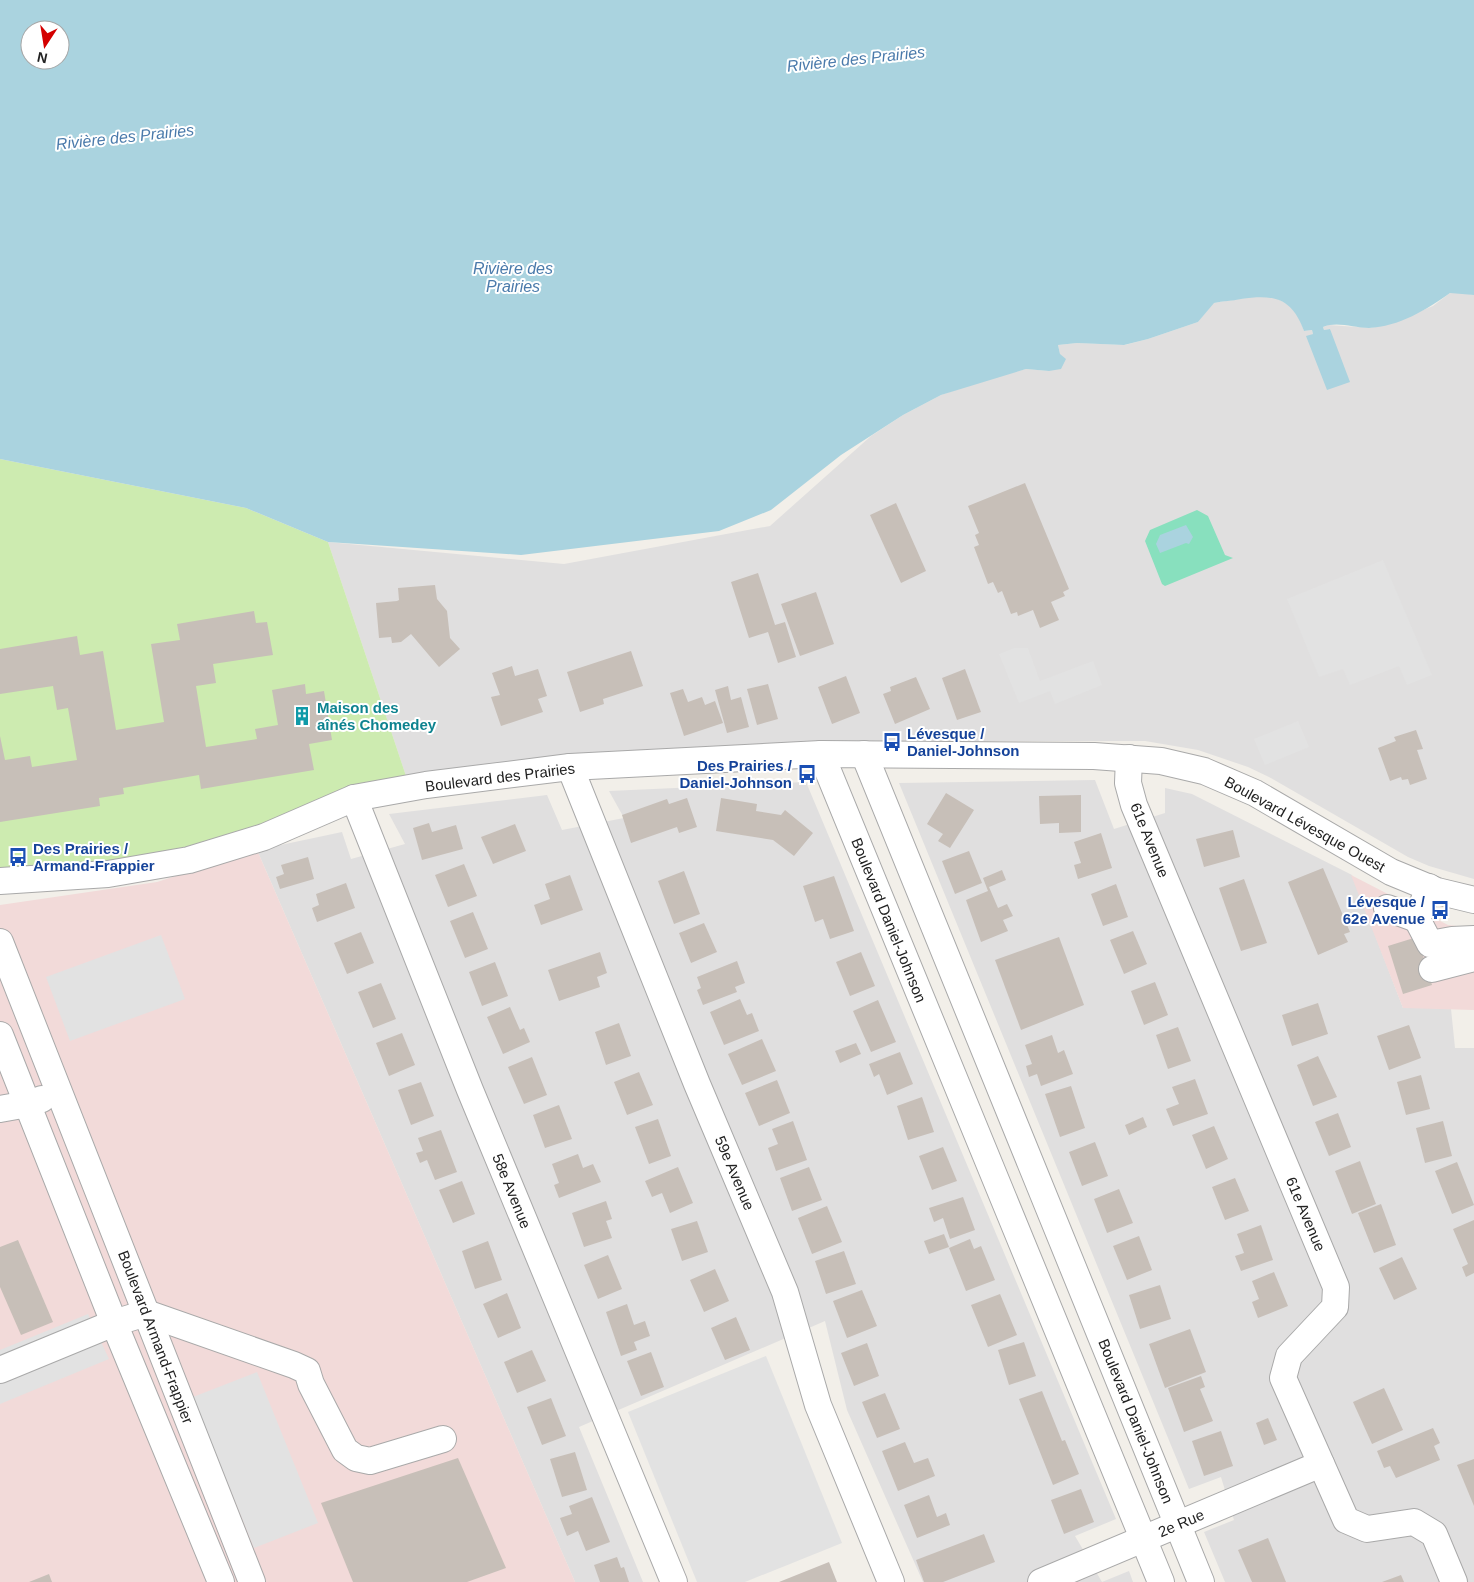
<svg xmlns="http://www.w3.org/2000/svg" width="1474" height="1582" viewBox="0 0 1474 1582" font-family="Helvetica,sans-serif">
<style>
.residential{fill:#e0dfdf}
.commercial{fill:#f2dad9}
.grass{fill:#cdebb0}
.pitch{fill:#88e0be}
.parking{fill:#e2e2e2}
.water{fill:#aad3df;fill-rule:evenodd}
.building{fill:#c7bfb8}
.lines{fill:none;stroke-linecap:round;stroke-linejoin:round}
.minor-casing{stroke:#a9a9a9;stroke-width:28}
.minor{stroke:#fff;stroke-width:26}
.labels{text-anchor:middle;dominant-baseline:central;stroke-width:4;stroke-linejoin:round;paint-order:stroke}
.culture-label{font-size:15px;font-weight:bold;fill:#0d838f;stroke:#fff;text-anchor:start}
.transit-label{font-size:15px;font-weight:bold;fill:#164399;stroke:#fff;text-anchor:start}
.street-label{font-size:15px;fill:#222;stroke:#fff}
.water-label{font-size:16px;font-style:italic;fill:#4a7aab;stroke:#fff}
</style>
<rect width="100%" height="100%" fill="#f2efe9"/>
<g class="residential">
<polygon points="1458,292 1474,295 1474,879 1429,866 1408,857 1269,777 1248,767 1198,750 1145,741 999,741 407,779 328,542 564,564 770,526 871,436 903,415 941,395 986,379 1026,369 1049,371 1060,354 1058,345 1077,343 1125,345 1148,339 1198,322 1213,303 1259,296 1276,298 1289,305 1299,317 1304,331 1312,330 1313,334 1307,337 1331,329 1324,330 1323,327 1329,325 1371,328 1389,324 1433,306 1450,293"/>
<polygon points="1095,780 1114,829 1165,813 1165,788 1192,794 1352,875 1403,1008 1450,999 1455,1048 1474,1048 1474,1582 1225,1582 1204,1532 1234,1520 1221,1477 1189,1489 899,783"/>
<polygon points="806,782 1116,1519 1075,1536 1102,1582 1129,1571 1133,1582 923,1582 847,1410 825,1321 579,1427 643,1582 575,1582 257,850 342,832 351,859 405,844 389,814 547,795 562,830 624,818 609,791"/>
</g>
<g class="commercial">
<polygon points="257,850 575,1582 0,1582 0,905 157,882"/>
<polygon points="1351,875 1448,925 1474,928 1474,1010 1403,1008"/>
</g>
<polygon class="grass" points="0,459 246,508 328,542 407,779 264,837 0,881"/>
<polygon class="pitch" points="1197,510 1208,516 1225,555 1233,558 1165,586 1162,584 1145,541 1150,530"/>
<g class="parking">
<polygon points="1383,560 1432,675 1407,685 1399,666 1350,685 1343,669 1319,677 1287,599"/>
<polygon points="1014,648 1028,648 1040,681 1093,661 1102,685 1055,704 1050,691 1019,703 999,654"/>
<polygon points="1298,721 1309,747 1265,765 1254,739"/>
<polygon points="161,935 185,999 70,1041 46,977"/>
<polygon points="88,1314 109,1359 0,1404 0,1350"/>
<polygon points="766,1356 842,1543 745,1582 697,1582 628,1412"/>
<polygon points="257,1372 318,1523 254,1548 193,1397"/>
</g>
<g class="water">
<path d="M 0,0 L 1474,0 L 1474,295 L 1450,293 C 1428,309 1398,327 1369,328 C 1353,328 1338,321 1323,327 L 1324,330 L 1330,329 L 1350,382 L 1327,390 L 1306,336 L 1313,334 L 1312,330 L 1304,331 C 1292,298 1274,294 1241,299 C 1232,301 1223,301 1214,303 L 1198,322 L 1148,339 L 1124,345 L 1077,343 L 1058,345 L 1060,354 L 1066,359 L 1061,369 L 1049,371 L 1026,369 L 941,395 L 903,415 L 841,455 L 771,510 L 719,531 L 521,555 L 328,542 L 246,508 L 0,459 ZM 30,30 L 60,30 L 60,60 L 30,60 Z"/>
<polygon points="1186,525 1193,537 1189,544 1186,543 1160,553 1156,544 1160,535"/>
</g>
<g class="building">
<polygon points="1025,483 1069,589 1063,592 1065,596 1051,602 1059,620 1040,628 1033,610 1018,616 1017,612 1011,614 1002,591 998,593 993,582 988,584 974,547 979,545 975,535 979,533 968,506"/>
<polygon points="896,503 926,571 901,583 870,515"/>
<polygon points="758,573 775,625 785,622 796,657 778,663 768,632 749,638 731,582"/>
<polygon points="435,585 437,599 447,611 450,638 460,649 439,667 411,634 401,642 392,643 391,637 379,638 376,603 397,601 399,600 398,588"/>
<polygon points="816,592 834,644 800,656 781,604"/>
<polygon points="254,611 256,623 267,622 273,655 213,664 216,683 196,686 206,747 257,739 255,729 278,725 272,690 305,684 306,694 324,691 332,740 309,744 314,770 201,789 199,775 123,788 124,794 99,798 100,806 0,822 0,736 5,760 30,756 32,767 77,760 68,708 57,710 53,686 0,694 0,649 77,636 80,655 103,651 116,730 164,722 151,644 180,640 177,624"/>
<polygon points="631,651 643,686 603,699 604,704 580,712 567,672"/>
<polygon points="512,666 515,676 538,669 547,696 538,699 543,712 501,726 491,697 500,695 492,673"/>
<polygon points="965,669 981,712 957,720 942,678"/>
<polygon points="846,676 860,713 832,724 818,687"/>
<polygon points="916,677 930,709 895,724 883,694 891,691 890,687"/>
<polygon points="768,684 778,719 757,725 747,689"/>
<polygon points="728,686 731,700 741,697 749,727 727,733 715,690"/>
<polygon points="683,689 688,702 702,697 705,705 715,701 723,723 684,736 670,693"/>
<polygon points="1416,730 1423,749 1417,750 1427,779 1410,785 1408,779 1402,780 1401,777 1390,781 1378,748 1396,741 1394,737"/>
<polygon points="946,793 974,810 950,848 938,841 943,834 927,824"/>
<polygon points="1081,795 1081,832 1059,833 1059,823 1040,824 1039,796"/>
<polygon points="687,798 697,827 679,833 677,827 631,843 622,815 667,799 669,804"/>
<polygon points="721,798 757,804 756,811 781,815 785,810 813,833 794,856 773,840 716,831"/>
<polygon points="429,823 432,832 456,825 463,849 422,860 413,828"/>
<polygon points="515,824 526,851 493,864 481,837"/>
<polygon points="1233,830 1240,857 1204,867 1196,839"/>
<polygon points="1101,833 1112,868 1078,879 1074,865 1081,863 1074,842"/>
<polygon points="969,851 982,883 955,894 942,861"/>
<polygon points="308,857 314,879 280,889 276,877 284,874 281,865"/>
<polygon points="464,864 477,896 448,907 435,875"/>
<polygon points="1323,868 1350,932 1344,934 1348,942 1318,955 1288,882"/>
<polygon points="1002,870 1006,880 989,887 998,908 1007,904 1013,916 1003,920 1008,931 981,942 966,900 988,891 983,878"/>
<polygon points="684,871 700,914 674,924 658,881"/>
<polygon points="570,875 583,910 541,925 534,905 550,899 545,884"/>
<polygon points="834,876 854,931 830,939 823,919 815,922 803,886"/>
<polygon points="1244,879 1267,943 1241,951 1219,888"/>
<polygon points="346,883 355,908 317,922 312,908 319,905 316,894"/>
<polygon points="1116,884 1128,917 1103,926 1091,894"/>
<polygon points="473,912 488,949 465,958 450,921"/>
<polygon points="704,923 717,952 691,963 679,933"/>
<polygon points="1133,931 1147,964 1124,974 1110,940"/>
<polygon points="361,932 374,963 347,974 334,943"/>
<polygon points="1059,937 1084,1005 1021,1030 995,960"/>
<polygon points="1417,937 1432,985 1403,994 1388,946"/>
<polygon points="600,952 607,973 597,977 600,987 559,1001 548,970"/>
<polygon points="861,952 875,986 850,996 836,962"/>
<polygon points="737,961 745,983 735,987 737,992 703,1005 697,990 701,988 697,977"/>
<polygon points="495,962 508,996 482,1006 469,972"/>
<polygon points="1155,982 1168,1015 1144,1025 1131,991"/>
<polygon points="381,983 396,1019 373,1028 358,992"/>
<polygon points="740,999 747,1015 752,1013 759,1031 724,1045 710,1012"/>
<polygon points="878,1000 896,1042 871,1052 853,1011"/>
<polygon points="1318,1003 1328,1034 1292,1046 1282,1015"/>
<polygon points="510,1007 520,1030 524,1028 530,1042 503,1054 487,1017"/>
<polygon points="619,1023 631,1056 606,1065 595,1032"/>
<polygon points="1409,1025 1421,1058 1389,1070 1377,1036"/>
<polygon points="1178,1027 1191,1061 1168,1069 1156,1035"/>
<polygon points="402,1033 415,1065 389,1076 376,1043"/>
<polygon points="1052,1035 1058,1053 1064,1050 1073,1074 1041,1086 1037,1074 1029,1077 1026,1066 1032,1064 1025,1045"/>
<polygon points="762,1039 776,1071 742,1085 728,1054"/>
<polygon points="856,1043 861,1054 840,1063 835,1051"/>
<polygon points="900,1052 913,1084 887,1095 879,1074 874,1077 869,1064"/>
<polygon points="1318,1056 1337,1097 1313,1106 1297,1065"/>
<polygon points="532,1057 547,1095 524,1104 508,1067"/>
<polygon points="639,1072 653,1105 627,1115 614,1082"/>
<polygon points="1421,1075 1430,1109 1406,1115 1397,1082"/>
<polygon points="1195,1079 1208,1114 1173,1126 1166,1109 1179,1104 1172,1087"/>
<polygon points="777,1080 790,1113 759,1126 745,1093"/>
<polygon points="421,1082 434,1116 411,1125 398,1090"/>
<polygon points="1071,1086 1085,1128 1060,1137 1045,1094"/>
<polygon points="922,1097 934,1132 908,1140 897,1106"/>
<polygon points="559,1105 572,1139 545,1148 533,1115"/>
<polygon points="1338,1113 1351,1147 1329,1156 1315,1122"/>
<polygon points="1143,1117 1147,1127 1129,1135 1125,1125"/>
<polygon points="658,1119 671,1156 649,1164 635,1127"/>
<polygon points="793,1121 807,1160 776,1171 768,1148 778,1144 772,1129"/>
<polygon points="1443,1121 1452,1156 1425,1163 1416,1128"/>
<polygon points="1214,1126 1228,1159 1206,1169 1192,1135"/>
<polygon points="441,1130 457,1172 435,1180 427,1160 420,1163 416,1153 423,1151 418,1138"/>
<polygon points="1095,1142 1108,1176 1082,1186 1069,1152"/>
<polygon points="943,1147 957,1181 932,1190 919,1156"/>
<polygon points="578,1154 583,1168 593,1164 601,1182 559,1198 554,1185 559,1183 552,1164"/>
<polygon points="1360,1161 1376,1204 1352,1214 1335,1171"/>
<polygon points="1457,1162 1474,1205 1452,1214 1435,1171"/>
<polygon points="678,1167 693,1203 670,1213 662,1193 652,1197 645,1181"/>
<polygon points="809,1167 822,1200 792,1211 780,1178"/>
<polygon points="1235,1178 1249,1211 1225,1220 1212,1187"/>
<polygon points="462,1181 475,1214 453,1223 439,1190"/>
<polygon points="1119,1189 1133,1223 1107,1233 1094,1199"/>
<polygon points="963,1197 975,1230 950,1239 943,1218 934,1222 929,1208"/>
<polygon points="606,1201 612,1219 606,1221 612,1238 584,1247 572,1213"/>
<polygon points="1381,1204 1396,1245 1374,1253 1358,1213"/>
<polygon points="827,1206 842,1242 812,1254 798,1218"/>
<polygon points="1474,1220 1474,1273 1466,1277 1462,1267 1468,1264 1453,1229"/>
<polygon points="697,1221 708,1252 682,1261 671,1229"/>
<polygon points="1261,1225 1273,1260 1241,1271 1235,1256 1244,1253 1237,1234"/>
<polygon points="944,1234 949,1247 929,1254 924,1241"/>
<polygon points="1139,1236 1152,1270 1127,1280 1113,1246"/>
<polygon points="970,1239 974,1249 981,1246 995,1280 966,1291 949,1248"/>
<polygon points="18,1240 53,1322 21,1335 0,1287 0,1247"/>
<polygon points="488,1241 502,1280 475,1289 462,1251"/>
<polygon points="844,1251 856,1284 826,1294 815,1261"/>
<polygon points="608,1255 622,1289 598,1299 584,1265"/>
<polygon points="1402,1257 1417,1289 1394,1300 1379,1268"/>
<polygon points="715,1269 729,1301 704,1312 690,1280"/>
<polygon points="1274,1272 1288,1306 1258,1318 1252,1302 1259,1299 1252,1281"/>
<polygon points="1160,1285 1171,1319 1140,1329 1129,1295"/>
<polygon points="862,1290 877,1326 847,1338 833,1301"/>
<polygon points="507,1293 521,1328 498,1338 483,1304"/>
<polygon points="1000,1294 1017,1335 988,1347 971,1305"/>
<polygon points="627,1304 634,1325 645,1321 650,1336 634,1342 637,1350 621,1356 606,1312"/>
<polygon points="736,1317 750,1350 725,1360 711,1328"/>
<polygon points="1190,1329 1206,1372 1165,1388 1149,1344"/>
<polygon points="1024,1342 1036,1376 1009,1385 998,1350"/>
<polygon points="867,1343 879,1376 854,1386 841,1353"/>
<polygon points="532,1350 546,1381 517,1393 504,1362"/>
<polygon points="651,1352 664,1387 641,1396 627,1361"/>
<polygon points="1201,1376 1205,1387 1200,1389 1213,1421 1184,1432 1168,1388"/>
<polygon points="1384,1388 1403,1430 1372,1444 1353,1402"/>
<polygon points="1042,1391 1062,1441 1065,1440 1079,1474 1053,1485 1019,1399"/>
<polygon points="885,1393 900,1429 877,1438 862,1402"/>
<polygon points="551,1398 566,1436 542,1445 527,1407"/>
<polygon points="1268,1418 1277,1440 1264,1445 1256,1423"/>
<polygon points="1433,1428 1440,1443 1434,1446 1440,1460 1396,1478 1390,1466 1384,1468 1377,1451"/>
<polygon points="1221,1431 1233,1466 1204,1476 1192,1441"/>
<polygon points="905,1442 914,1463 928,1458 935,1476 898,1491 882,1451"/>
<polygon points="575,1452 587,1490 562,1497 550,1459"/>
<polygon points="458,1458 506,1568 467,1582 353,1582 321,1503"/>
<polygon points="1474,1459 1474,1506 1457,1465"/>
<polygon points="1081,1489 1094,1522 1064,1534 1051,1500"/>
<polygon points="929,1495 937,1517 946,1513 950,1525 917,1538 904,1505"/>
<polygon points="592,1497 610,1542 586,1551 578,1531 567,1536 560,1518 572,1514 569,1506"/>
<polygon points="984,1534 995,1562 943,1582 924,1582 916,1560"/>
<polygon points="1268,1538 1286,1582 1252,1582 1238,1550"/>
<polygon points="617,1557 621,1568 624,1567 629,1582 600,1582 594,1565"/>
<polygon points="829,1562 837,1582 779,1582"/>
<polygon points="49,1574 52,1582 29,1582"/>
<polygon points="1401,1575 1404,1582 1382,1582"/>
</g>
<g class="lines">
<g class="minor-casing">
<g id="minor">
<polyline points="821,754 1161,1582"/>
<polyline points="864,754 1201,1582"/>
<polyline points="1129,758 1128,783 1134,805 1336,1287 1335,1307 1289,1356 1283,1378 1346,1520 1367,1529 1414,1522 1434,1534 1454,1582"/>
<polyline points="570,767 697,1084 785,1292 818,1405 891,1582"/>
<polyline points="354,798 470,1090 674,1582"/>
<polyline points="0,881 108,874 189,860 264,837 354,798 426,785 570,767 821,754 1094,756 1161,761 1204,771 1255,793 1391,872 1437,891 1474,900"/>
<polyline points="1429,887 1417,919 1430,944 1452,940 1474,939"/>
<polyline points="1387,908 1417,919"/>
<polyline points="0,942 252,1582"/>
<polyline points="1432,969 1474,958"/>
<polyline points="0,1035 114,1323 221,1582"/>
<polyline points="0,1109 28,1104 42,1099"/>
<polyline points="0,1370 114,1323 146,1313 294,1365 307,1371 311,1384 345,1450 356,1458 370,1461 443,1439"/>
<polyline points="1041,1582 1321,1464"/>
</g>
</g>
<use href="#minor" class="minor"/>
</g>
<defs>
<g id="building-bare" transform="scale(1.5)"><path d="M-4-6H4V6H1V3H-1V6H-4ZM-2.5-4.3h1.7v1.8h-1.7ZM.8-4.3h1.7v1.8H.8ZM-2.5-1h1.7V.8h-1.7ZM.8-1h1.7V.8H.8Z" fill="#0f9aa8" stroke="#fff" stroke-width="2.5" paint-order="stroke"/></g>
<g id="bus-bare" transform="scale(1.5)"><path d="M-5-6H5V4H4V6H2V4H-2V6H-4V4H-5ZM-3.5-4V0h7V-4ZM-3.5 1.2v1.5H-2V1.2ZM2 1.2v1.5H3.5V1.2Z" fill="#1a4fb4" stroke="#fff" stroke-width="2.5" paint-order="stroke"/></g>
</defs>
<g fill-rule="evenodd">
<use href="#building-bare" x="302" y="716"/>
<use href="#bus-bare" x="892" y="742"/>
<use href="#bus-bare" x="807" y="774"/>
<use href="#bus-bare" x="18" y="857"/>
<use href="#bus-bare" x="1440" y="910"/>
</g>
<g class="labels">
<g class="culture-label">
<text x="317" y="707">Maison des<tspan x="317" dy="17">aînés Chomedey</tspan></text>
</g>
<g class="transit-label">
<text x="907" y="733">Lévesque /<tspan x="907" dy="17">Daniel-Johnson</tspan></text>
<text x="792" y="765" text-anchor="end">Des Prairies /<tspan x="792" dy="17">Daniel-Johnson</tspan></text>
<text x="33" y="848">Des Prairies /<tspan x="33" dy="17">Armand-Frappier</tspan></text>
<text x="1425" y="901" text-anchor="end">Lévesque /<tspan x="1425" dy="17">62e Avenue</tspan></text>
</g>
<g class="street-label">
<text transform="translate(500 777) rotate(-7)">Boulevard des Prairies</text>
<text transform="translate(1305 824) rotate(29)">Boulevard Lévesque Ouest</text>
<text transform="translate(1150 840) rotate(68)">61e Avenue</text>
<text transform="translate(889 920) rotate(68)">Boulevard Daniel-Johnson</text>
<text transform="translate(735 1173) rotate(67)">59e Avenue</text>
<text transform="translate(512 1191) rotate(68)">58e Avenue</text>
<text transform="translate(1306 1214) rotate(67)">61e Avenue</text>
<text transform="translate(156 1337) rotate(69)">Boulevard Armand-Frappier</text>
<text transform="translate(1136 1421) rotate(68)">Boulevard Daniel-Johnson</text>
<text transform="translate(1181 1523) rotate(-23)">2e Rue</text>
</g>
<g class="water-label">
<text transform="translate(856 59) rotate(-6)">Rivière des Prairies</text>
<text transform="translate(125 137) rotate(-6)">Rivière des Prairies</text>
<text x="513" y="268">Rivière des<tspan x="513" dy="18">Prairies</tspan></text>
</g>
</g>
<g transform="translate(45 45) rotate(192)"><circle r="24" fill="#ffffff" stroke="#a7a7a7"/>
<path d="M0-4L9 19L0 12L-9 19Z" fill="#d40000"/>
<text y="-8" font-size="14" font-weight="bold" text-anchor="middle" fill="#222222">N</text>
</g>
</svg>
